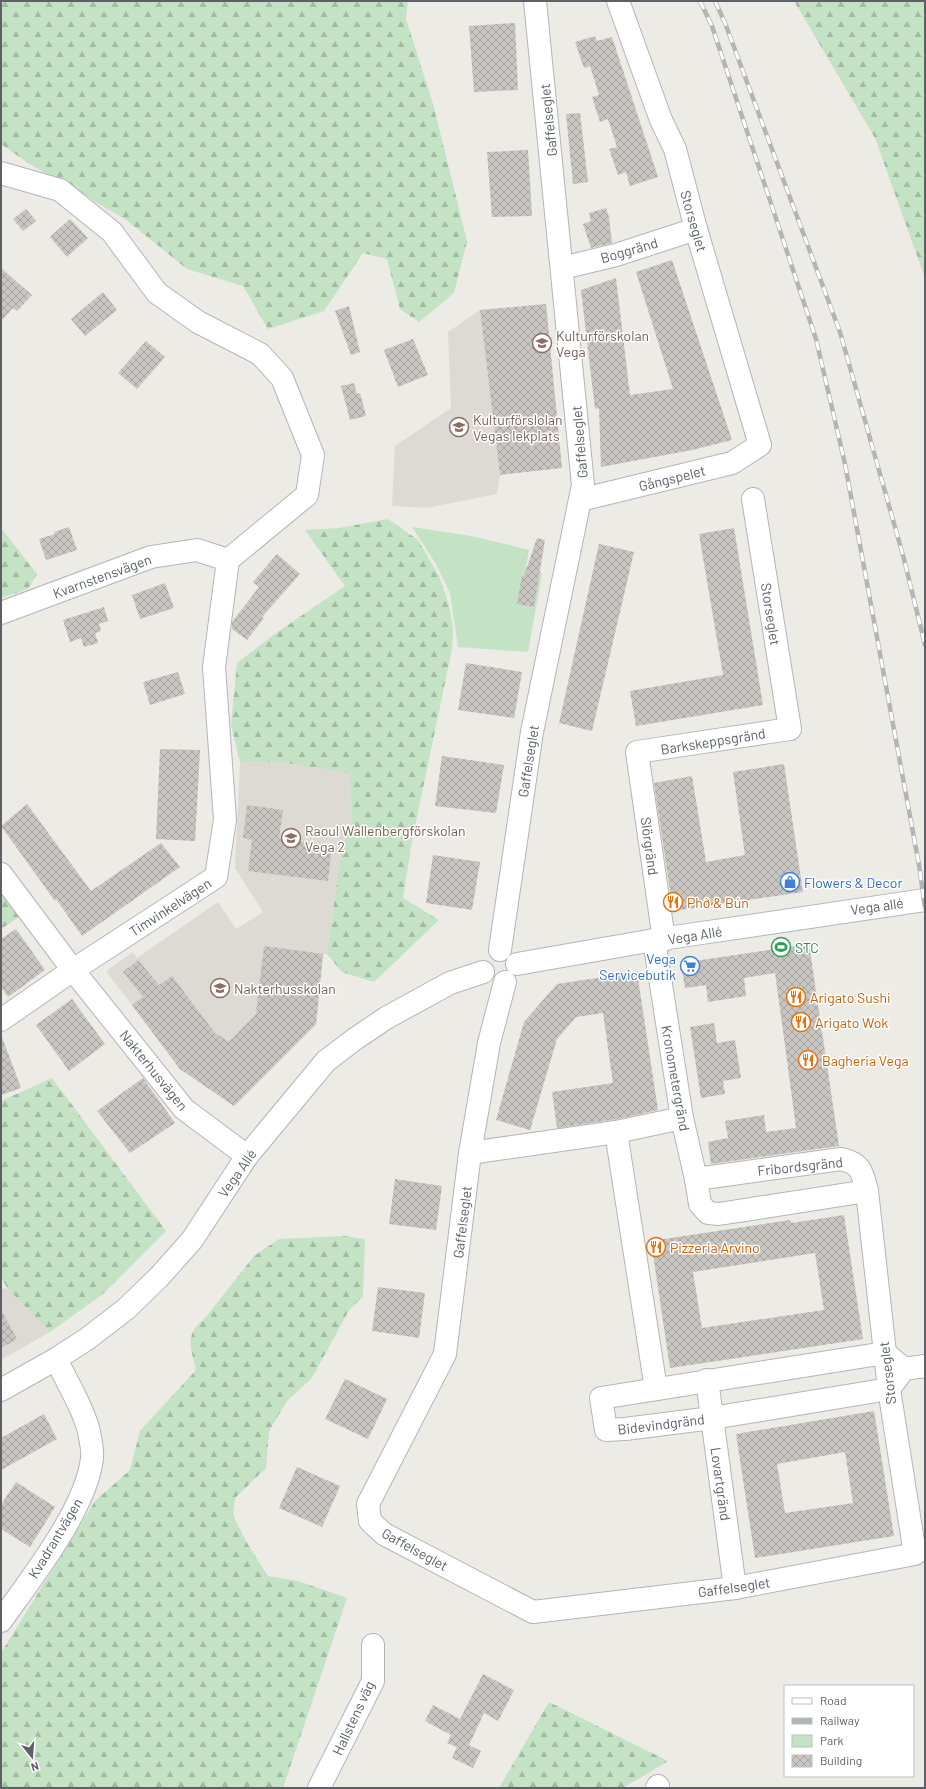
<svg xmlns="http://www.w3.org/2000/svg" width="926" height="1789" viewBox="0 0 926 1789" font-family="Barlow,sans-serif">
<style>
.education{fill:#dddad3}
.forest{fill:url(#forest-firs)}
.park{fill:#c4e2c4}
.building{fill:url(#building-cross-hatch);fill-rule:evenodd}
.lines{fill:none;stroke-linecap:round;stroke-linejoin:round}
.minor-casing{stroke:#b2b5b8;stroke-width:24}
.minor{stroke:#fff;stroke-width:22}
.rail-casing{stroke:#b3b4b4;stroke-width:4.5}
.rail{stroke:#fff;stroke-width:3;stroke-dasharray:9;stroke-linecap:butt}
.labels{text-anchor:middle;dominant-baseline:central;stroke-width:3;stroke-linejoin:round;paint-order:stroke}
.street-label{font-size:14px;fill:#5d6064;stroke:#fff}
.education-label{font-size:14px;fill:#785e54;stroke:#fff;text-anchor:start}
.shop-label{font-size:14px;fill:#366cbe;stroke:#fff;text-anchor:start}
.food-label{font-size:14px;fill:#c56008;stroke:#fff;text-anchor:start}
.leisure-label{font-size:14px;fill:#27864d;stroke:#fff;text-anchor:start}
</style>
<defs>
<pattern id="forest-firs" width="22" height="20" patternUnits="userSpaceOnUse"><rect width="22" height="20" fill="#c4e2c4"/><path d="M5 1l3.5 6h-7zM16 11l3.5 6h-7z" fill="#a2bba3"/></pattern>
<pattern id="building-cross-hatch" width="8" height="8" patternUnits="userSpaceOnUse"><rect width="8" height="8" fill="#c9c6c2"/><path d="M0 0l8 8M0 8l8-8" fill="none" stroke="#a6a4a1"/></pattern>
</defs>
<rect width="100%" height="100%" fill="#edebe5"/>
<g class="education">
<polygon points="480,310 500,475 497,494 427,508 392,506 395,446 451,408 448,332"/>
<polygon points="240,762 286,763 350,773 351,829 342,847 327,954 323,954 316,1024 234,1106 180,1069 106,971 133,952 137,958 218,902 236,929 263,912 235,868"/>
<polygon points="1,1288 8,1289 50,1332 1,1360"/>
</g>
<g class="forest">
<polygon points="1,1 408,1 406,19 433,104 467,241 454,293 419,322 400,309 387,259 363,253 324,311 268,329 243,286 187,269 125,219 28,163 1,144"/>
<polygon points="794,1 925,1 925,278 875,138"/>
<polygon points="388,519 418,540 439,576 449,605 453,628 452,649 412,841 403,898 439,920 374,982 342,972 327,954 342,847 351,829 350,773 286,763 240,762 231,725 237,663 279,631 345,586 305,530 339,528"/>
<polygon points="1,528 37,574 28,589 1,598"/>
<polygon points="1,887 22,915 1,929"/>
<polygon points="52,1078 166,1231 103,1294 50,1332 8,1289 1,1278 1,1101"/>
<path d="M 345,1236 L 365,1239 L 363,1297 L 349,1310 L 312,1378 L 287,1401 L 269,1431 L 266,1468 L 235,1498 L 233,1515 L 247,1543 L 268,1576 L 298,1581 L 347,1598 L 283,1788 L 1,1788 L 1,1653 L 95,1501 L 130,1470 L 140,1431 L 196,1370 C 191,1346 183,1336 206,1317 L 254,1256 L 279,1239 Z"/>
<polygon points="549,1702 668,1761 623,1788 499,1788"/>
</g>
<polygon class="park" points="412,527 472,536 529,550 526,567 542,573 528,652 458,647 450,593 436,564"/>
<g class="building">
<polygon points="515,23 518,90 474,92 469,26"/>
<polygon points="595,36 597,41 612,37 658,177 630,186 626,172 618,175 609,149 617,147 608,119 600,122 592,97 599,95 590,66 584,68 575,42"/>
<polygon points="580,113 588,182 573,184 566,114"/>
<polygon points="528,150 532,216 492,217 487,152"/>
<polygon points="606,208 609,217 612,243 591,248 583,224 591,221 589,213"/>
<polygon points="26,209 36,221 23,231 13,219"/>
<polygon points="70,219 88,238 67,257 50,237"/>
<polygon points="672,260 732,440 692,450 601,467 599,408 595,409 581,290 616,278 630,395 673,389 636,272"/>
<polygon points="1,268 32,295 17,311 13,308 1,321"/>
<polygon points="103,292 117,310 85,336 71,319"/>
<polygon points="546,304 562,468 500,475 480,310"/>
<polygon points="349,306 360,352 351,355 335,311"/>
<polygon points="413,339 428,375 398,387 384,350"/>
<polygon points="146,341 165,357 137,389 118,373"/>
<polygon points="354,383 357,394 360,393 366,416 350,420 341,386"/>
<polygon points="69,527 77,550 46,560 39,539 55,534 54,532"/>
<polygon points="734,528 763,705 636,726 630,691 723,675 699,534"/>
<polygon points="537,538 545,540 534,607 517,604 522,576 524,576"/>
<polygon points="599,544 634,552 592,731 559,723"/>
<polygon points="277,554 300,574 262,617 264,618 247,640 232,629 232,622 259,587 253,582"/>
<polygon points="165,583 174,608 140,619 132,595"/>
<polygon points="104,607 108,621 99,624 101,631 95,633 98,643 84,647 81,638 70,642 63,620"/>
<polygon points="466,663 522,672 514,718 458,710"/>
<polygon points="178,672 185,694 150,705 143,682"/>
<polygon points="160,749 200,750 195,841 156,839"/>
<polygon points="442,756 504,765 496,813 435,806"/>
<polygon points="784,764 803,892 673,911 654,783 692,776 706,862 745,855 733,772"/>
<polygon points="27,804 91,891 161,843 180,867 82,936 56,899 55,901 1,826"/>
<polygon points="247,805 283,810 279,839 332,846 328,881 248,871 252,840 243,838"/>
<polygon points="433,855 480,862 472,910 426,903"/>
<polygon points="16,929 45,970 8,997 1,987 1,939"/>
<polygon points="809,944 839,1146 711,1164 708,1142 728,1138 725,1121 764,1115 766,1132 796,1128 784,1038 775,973 744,978 746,996 708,1002 706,985 685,988 681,963"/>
<polygon points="264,946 323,954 316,1024 234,1106 180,1069 132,1005 143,997 123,972 138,960 159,985 172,976 215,1033 229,1042 256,1014"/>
<polygon points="637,972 658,1110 618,1119 557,1128 552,1092 613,1083 603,1013 576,1017 557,1039 530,1130 496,1120 524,1022 557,984"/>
<polygon points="72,999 105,1044 69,1071 36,1025"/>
<polygon points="714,1023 717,1043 735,1040 741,1078 723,1081 725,1094 701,1098 690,1027"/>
<polygon points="2,1037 21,1088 1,1095 1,1038"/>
<polygon points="143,1078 175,1123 130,1153 97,1111"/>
<polygon points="395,1179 442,1186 436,1230 389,1224"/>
<path d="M 844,1215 L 863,1339 L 670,1368 L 651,1241 L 790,1220 L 791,1223 ZM 815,1253 L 824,1310 L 702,1328 L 693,1272 Z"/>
<polygon points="378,1287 425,1293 419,1338 372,1331"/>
<polygon points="1,1310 17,1339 1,1348"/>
<polygon points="345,1379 387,1399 368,1439 325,1419"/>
<path d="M 874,1411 L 894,1536 L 755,1558 L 736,1434 ZM 845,1452 L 853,1503 L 785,1513 L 777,1464 Z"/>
<polygon points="44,1414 57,1439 1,1470 1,1438"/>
<polygon points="297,1467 340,1486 322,1527 279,1508"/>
<polygon points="16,1482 55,1507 30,1547 1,1529 1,1505"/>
<polygon points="483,1674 514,1690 498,1721 484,1713 469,1745 481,1751 473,1768 452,1758 457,1747 447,1743 451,1735 425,1721 433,1705 460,1719"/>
</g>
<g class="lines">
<g class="minor-casing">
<g id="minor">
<polyline points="1,173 60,190 112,232 157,293 198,322 260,354 282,378 313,455 307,495 228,560"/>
<polyline points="562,268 616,255 696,229"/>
<polyline points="580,500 732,463 760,445 696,229 675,149 661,120 618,1"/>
<polyline points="1,613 151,557 197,550 228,560"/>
<polyline points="1,874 73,970 184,1109 247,1156"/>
<polyline points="654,940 682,1118 696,1179 700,1204 708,1213 719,1214 867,1191"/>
<polyline points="664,940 637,752 790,729 753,499"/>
<polyline points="500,950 532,732 583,485 535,1"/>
<polyline points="517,964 654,940 925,900"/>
<path d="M 505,982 L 489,1043 L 470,1153 L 445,1354 L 368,1504 L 370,1521 L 384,1534 L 533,1612 L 735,1588 L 915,1554 L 889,1389 L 867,1191 C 862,1172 862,1164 841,1159 L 696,1179"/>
<polyline points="1,1020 73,970 216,877 225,820 214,667 228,560"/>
<polyline points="616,1132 656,1389"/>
<polyline points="470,1153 616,1132 682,1118"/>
<polyline points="904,1369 885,1353 601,1398 606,1430 625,1429 712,1418 889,1389 904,1369 925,1366"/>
<polyline points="707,1380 735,1588"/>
<polyline points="1,1390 56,1359 87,1339 126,1309 159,1277 192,1240 247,1156 326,1061 355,1039 386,1018 450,983 483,972"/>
<path d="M 1,1621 C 30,1580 87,1508 92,1458 C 93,1452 91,1443 90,1437 C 87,1415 66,1380 56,1359"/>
<polyline points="319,1788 373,1681 373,1645"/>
<polyline points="657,1788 658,1786"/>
</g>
</g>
<use href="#minor" class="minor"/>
<g class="rail-casing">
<g id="rail">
<polyline points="700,1 712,26 816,339 845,464 919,865 925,908"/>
<polyline points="715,1 725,23 840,332 904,559 925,645"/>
</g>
</g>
<use href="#rail" class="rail"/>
</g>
<defs>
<g id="school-ring" transform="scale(1)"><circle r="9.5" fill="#fff" stroke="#8d6e63" stroke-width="1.5"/><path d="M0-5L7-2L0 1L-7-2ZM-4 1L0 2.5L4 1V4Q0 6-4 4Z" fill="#8d6e63"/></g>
<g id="shop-ring" transform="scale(1)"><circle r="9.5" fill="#fff" stroke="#3f7fe0" stroke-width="1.5"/><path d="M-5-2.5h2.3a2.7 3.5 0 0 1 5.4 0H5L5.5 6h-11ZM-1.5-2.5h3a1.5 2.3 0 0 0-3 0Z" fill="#3f7fe0"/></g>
<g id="restaurant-ring" transform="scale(1)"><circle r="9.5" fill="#fff" stroke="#e8710a" stroke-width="1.5"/><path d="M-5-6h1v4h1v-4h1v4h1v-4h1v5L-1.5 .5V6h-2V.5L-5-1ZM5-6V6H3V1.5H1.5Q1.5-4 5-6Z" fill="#e8710a"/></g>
<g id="stadium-ring" transform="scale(1)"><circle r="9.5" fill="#fff" stroke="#2e9e5b" stroke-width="1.5"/><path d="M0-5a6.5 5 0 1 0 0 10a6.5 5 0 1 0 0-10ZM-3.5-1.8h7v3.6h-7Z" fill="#2e9e5b"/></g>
<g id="supermarket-ring" transform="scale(1)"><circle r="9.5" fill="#fff" stroke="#3f7fe0" stroke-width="1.5"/><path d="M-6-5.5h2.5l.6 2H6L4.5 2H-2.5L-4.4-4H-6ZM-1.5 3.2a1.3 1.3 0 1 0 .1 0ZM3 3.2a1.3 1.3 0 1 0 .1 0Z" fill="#3f7fe0"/></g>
</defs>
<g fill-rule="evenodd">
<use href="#school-ring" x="542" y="343"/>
<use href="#school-ring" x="459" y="427"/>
<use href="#school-ring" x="291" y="838"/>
<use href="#shop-ring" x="790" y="882"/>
<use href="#restaurant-ring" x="673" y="902"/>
<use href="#stadium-ring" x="781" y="947"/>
<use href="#supermarket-ring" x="690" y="966"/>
<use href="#school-ring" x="220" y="988"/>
<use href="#restaurant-ring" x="796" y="997"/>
<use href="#restaurant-ring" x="801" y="1022"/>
<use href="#restaurant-ring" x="808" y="1060"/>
<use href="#restaurant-ring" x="656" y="1247"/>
</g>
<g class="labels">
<g class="street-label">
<text transform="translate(548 120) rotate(-96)">Gaffelseglet</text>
<text transform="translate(694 221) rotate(74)">Storseglet</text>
<text transform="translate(629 250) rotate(-16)">Boggränd</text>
<text transform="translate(579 442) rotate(-95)">Gaffelseglet</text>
<text transform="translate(672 478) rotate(-14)">Gångspelet</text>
<text transform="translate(102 576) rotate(-20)">Kvarnstensvägen</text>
<text transform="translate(771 614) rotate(81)">Storseglet</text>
<text transform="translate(713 741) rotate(-9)">Barkskeppsgränd</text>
<text transform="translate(528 761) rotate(-81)">Gaffelseglet</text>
<text transform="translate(650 846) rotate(82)">Slörgränd</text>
<text transform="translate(877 906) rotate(-8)">Vega allé</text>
<text transform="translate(170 907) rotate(-33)">Timvinkelvägen</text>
<text transform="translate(695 935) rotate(-9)">Vega Allé</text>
<text transform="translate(154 1070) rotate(51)">Nakterhusvägen</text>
<text transform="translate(676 1078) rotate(80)">Kronometergränd</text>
<text transform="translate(800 1166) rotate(-6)">Fribordsgränd</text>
<text transform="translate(237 1173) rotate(-55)">Vega Allé</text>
<text transform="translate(462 1222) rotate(-83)">Gaffelseglet</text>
<text transform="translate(887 1373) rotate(-97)">Storseglet</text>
<text transform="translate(661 1424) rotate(-7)">Bidevindgränd</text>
<text transform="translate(721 1484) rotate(82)">Lovartgränd</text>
<text transform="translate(55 1538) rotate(-59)">Kvadrantvägen</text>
<text transform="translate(415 1549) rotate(29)">Gaffelseglet</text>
<text transform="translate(734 1587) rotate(-8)">Gaffelseglet</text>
<text transform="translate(353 1718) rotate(-65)">Hallstens väg</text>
</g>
<g class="education-label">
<text x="556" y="335">Kulturförskolan<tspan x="556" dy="16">Vega</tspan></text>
<text x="473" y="419">Kulturförslolan<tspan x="473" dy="16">Vegas lekplats</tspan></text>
<text x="305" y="830">Raoul Wallenbergförskolan<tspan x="305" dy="16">Vega 2</tspan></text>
<text x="234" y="988">Nakterhusskolan</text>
</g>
<g class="shop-label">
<text x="804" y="882">Flowers &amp; Decor</text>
<text x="676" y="958" text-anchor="end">Vega<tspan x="676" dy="16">Servicebutik</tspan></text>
</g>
<g class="food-label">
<text x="687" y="902">Phở &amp; Bún</text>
<text x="810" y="997">Arigato Sushi</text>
<text x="815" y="1022">Arigato Wok</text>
<text x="822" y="1060">Bagheria Vega</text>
<text x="670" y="1247">Pizzeria Arvino</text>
</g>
<g class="leisure-label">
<text x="795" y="947">STC</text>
</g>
</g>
<rect width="926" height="1789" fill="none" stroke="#5d6064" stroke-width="4"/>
<rect x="784" y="1685" width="130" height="92" fill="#ffffff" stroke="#bebfc1"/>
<rect x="792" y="1698" width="20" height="6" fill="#ffffff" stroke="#bebfc1"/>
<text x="820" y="1705" font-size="12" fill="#5d6064">Road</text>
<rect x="792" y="1718" width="20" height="6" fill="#b3b4b4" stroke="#bebfc1"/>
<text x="820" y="1725" font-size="12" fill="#5d6064">Railway</text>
<rect x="792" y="1735" width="20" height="12" fill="#c4e2c4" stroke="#bebfc1"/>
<text x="820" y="1745" font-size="12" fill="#5d6064">Park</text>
<rect x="792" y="1755" width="20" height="12" fill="url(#building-cross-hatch)" stroke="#bebfc1"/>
<text x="820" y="1765" font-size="12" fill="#5d6064">Building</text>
<g transform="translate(32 1757) rotate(163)" stroke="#ffffff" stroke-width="3" paint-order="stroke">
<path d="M0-3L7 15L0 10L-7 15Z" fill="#5d6064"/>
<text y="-6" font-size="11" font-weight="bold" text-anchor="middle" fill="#5d6064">N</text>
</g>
</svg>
